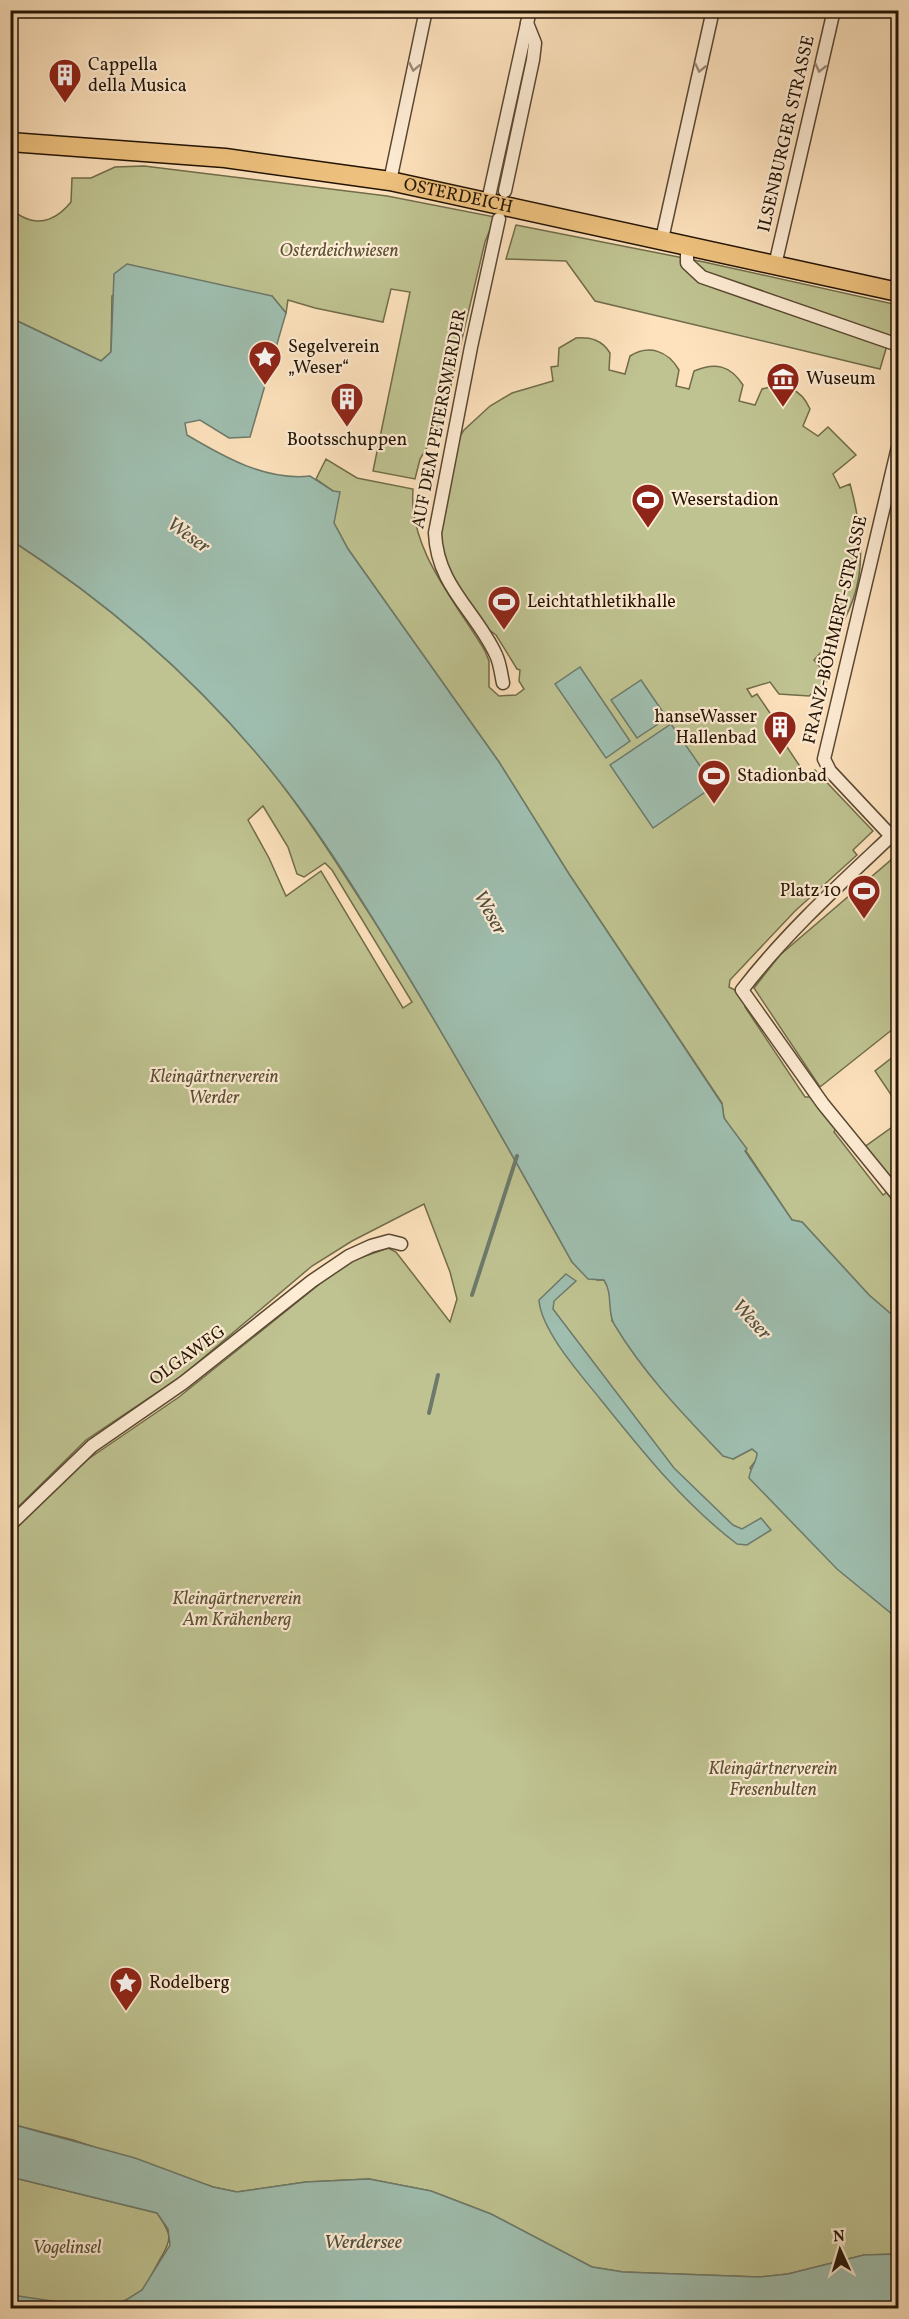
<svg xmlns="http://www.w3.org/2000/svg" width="909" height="2319" viewBox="0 0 909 2319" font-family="Vollkorn,serif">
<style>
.green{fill:#bfc391;stroke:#716c4a;stroke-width:1.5;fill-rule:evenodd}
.water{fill:#9fbeaf;stroke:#6d7a6b;stroke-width:1.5}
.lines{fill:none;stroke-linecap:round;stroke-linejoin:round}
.stream{stroke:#6d7a6b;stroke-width:4}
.minor-casing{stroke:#5a4832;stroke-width:15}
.primary-casing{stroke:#231404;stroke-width:21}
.minor{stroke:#feecd4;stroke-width:12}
.primary{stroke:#eec17e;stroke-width:18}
.oneway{stroke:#9b8b76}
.labels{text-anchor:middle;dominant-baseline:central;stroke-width:4.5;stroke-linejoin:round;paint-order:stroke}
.poi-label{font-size:18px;fill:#231404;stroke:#feecd4;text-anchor:start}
.street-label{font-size:18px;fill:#231404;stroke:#feecd4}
.park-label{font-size:18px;font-style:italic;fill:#5a5135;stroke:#feecd4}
.water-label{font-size:20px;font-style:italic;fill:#4e5040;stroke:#feecd4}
</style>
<rect width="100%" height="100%" fill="#fde2bd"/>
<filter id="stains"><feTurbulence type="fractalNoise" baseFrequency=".00333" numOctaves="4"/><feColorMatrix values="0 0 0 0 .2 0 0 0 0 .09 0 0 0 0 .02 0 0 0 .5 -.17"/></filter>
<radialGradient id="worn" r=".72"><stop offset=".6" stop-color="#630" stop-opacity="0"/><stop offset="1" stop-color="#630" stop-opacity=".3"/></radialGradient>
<g class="green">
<path d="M 144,166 L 387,196 L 495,217 L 485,242 L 442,423 L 420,459 L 415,479 L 373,471 L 410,292 L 391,289 L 383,322 L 315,308 L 288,300 L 286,313 L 272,296 L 112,296 L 111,352 L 101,361 L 11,318 L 11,210 C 17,211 17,215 23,217 C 42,227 59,217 71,202 L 72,178 L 91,178 L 115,167 Z"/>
<polygon points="516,225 704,262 898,305 898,345 888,342 880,369 595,301 566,261 506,259"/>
<path d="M 576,338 C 591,337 602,340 610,353 L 609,370 L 625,374 L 630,356 C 649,344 668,351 679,370 L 676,386 L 689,389 L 694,371 C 715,362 730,365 743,385 L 739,401 L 755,405 L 762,389 C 783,382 801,388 810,409 L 803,426 L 818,436 L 828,427 L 856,455 L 833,474 L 840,488 L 850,484 C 869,553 866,607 814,660 L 830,679 L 809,696 L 779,694 L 770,682 L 747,689 L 752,697 L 757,694 L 783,732 L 779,735 L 807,777 L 815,770 L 873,831 L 853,850 L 857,855 L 795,911 L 730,980 L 729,987 L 737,991 L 747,1003 L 745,1007 L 805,1097 L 813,1097 L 836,1129 L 834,1132 L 883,1195 L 887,1192 L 898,1206 L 898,1320 L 869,1295 L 802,1222 L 792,1220 L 724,1118 L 722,1103 L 569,874 L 499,762 L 348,549 L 334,523 L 333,491 L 316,479 L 326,459 L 357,478 L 413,489 C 408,549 456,602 485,651 L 489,661 L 489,687 L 499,696 L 516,695 L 524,689 L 519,681 L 520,670 L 517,669 L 496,635 L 481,624 L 459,597 L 436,535 L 458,439 L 464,430 L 490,406 L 512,393 L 553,381 L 551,367 L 558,366 L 559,348 Z"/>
<path d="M 11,540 C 107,602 195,678 268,767 C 310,819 345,876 381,932 C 448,1040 510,1151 572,1262 L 597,1280 L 604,1280 L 609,1288 L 612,1321 L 733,1459 L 752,1449 L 757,1453 L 757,1459 L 750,1468 L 892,1614 L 898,1615 L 898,2254 L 864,2255 L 788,2274 L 759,2277 L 623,2272 L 592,2267 L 491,2214 L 431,2191 L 369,2179 L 306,2182 L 237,2192 L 213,2187 L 73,2140 L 11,2124 L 11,1533 L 81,1464 L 179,1397 L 332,1274 L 351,1261 L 388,1248 L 396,1252 L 450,1322 L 457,1299 L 450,1272 L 424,1204 L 352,1241 L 312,1266 L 183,1375 L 86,1440 L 11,1514 ZM 263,806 L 288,847 L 297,874 L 304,877 L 325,863 L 332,870 L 412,1002 L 403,1008 L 321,871 L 286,896 L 269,858 L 248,820 Z"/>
<polygon points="898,854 898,1025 820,1087 754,988 780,955"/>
<polygon points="898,1053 898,1105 875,1071"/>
<polygon points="898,1123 898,1190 863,1148"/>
<path d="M 19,2179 L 157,2213 C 172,2234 173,2239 159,2261 C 154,2270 149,2281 143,2289 C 114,2319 47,2301 11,2295 L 11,2181 Z"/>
</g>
<g class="water">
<path d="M 127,264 L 272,296 L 286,313 L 250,437 L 229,438 L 200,420 L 185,423 L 187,435 C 224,457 266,481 310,476 L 333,491 L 340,492 L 334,523 L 348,549 L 499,762 L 569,874 L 722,1104 L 724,1118 L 747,1149 L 745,1151 L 792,1220 L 802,1222 L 869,1295 L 898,1320 L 898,1615 L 892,1614 L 837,1569 L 749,1478 C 750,1468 757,1462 757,1453 L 752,1449 L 733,1459 L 723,1456 C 683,1414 644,1374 614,1324 C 607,1311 613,1294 604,1280 L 588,1279 L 572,1262 C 513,1156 454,1051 391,948 C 353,886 314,823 268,767 C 195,678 107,602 11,540 L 11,318 L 101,361 L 111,352 L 114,274 Z"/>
<polygon points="580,667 630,741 606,758 555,684"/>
<polygon points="641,680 667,718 637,738 611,700"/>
<polygon points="671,724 714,786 653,828 610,765"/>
<path d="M 566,1274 L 576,1281 L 554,1301 L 553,1309 L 674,1468 L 733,1525 L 742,1529 L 761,1518 L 771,1530 L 747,1545 L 737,1544 C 683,1503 643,1452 601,1400 C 582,1376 541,1331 539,1300 Z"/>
<polygon points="11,2124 135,2158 213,2187 237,2192 306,2182 369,2179 431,2191 491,2214 592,2267 623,2272 759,2277 788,2274 864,2255 898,2254 898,2308 100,2308 126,2300 142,2290 170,2245 168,2229 157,2213 19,2179 11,2181"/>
<polygon points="11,2295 100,2308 11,2308"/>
</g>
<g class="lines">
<g class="stream">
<polyline points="472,1295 517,1156"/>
<polyline points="429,1413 438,1375"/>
</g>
<g class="minor-casing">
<g id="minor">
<polyline points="894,10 898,11"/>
<polyline points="390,181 426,10"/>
<polyline points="505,191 533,60 535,43 527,23"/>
<polyline points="488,201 530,10"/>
<path d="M 499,219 L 471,347 L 435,533 C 437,586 476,611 496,655 C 500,663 501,674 503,683"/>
<polyline points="662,239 713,10"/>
<polyline points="687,244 687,263 702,277 898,345"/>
<polyline points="775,265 834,10"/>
<path d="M 898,447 L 824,759 L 830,771 L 891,836 C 839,885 786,933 742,990 L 823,1104 L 898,1196"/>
<polyline points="10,1525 92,1446 183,1383 312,1281 349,1256 371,1246 389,1241 401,1244"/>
</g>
</g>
<g class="primary-casing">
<g id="primary">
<path id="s1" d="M 10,142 L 225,158 L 390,181 L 898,292"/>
</g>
</g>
<use href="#minor" class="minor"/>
<use href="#primary" class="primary"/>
</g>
<defs><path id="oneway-chevron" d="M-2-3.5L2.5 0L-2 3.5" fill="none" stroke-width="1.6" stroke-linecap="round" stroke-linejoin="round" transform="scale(1.5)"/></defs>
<g class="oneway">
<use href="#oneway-chevron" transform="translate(414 67) rotate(102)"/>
<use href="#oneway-chevron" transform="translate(700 68) rotate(103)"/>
<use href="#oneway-chevron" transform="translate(820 68) rotate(103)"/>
</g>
<defs>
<g id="building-pin" transform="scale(1.725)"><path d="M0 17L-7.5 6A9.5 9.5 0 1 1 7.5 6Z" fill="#8f2418" stroke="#feecd4"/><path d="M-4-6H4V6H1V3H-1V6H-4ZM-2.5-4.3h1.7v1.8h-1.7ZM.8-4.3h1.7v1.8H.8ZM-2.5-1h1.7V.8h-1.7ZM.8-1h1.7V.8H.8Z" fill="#fff"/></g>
<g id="sight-pin" transform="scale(1.725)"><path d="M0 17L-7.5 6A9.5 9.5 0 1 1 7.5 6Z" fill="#8f2418" stroke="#feecd4"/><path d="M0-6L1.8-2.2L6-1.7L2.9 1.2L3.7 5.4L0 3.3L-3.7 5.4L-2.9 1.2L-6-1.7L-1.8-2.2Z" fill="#fff"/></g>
<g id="museum-pin" transform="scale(1.725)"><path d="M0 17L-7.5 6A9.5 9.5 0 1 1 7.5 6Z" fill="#8f2418" stroke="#feecd4"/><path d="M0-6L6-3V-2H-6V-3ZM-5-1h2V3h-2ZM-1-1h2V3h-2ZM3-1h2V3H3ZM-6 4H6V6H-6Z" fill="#fff"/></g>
<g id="stadium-pin" transform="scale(1.725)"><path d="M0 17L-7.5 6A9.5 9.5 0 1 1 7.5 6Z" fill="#8f2418" stroke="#feecd4"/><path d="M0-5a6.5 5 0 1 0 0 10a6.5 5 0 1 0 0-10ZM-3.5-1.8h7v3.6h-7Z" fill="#fff"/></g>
</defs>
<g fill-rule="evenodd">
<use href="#building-pin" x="65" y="75"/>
<use href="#sight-pin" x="265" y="357"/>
<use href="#museum-pin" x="783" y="379"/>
<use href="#building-pin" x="347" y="399"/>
<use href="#stadium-pin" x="648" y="500"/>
<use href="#stadium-pin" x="504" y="602"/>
<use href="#building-pin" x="780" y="727"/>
<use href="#stadium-pin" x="714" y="776"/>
<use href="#stadium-pin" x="864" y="891"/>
<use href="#sight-pin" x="126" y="1983"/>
</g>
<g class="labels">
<g class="poi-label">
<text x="88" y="65">Cappella<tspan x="88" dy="21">della Musica</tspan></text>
<text x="288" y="347">Segelverein<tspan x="288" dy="21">„Weser“</tspan></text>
<text x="806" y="379">Wuseum</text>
<text x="347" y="440" text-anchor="middle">Bootsschuppen</text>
<text x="671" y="500">Weserstadion</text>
<text x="527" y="602">Leichtathletikhalle</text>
<text x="757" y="717" text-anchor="end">hanseWasser<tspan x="757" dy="21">Hallenbad</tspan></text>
<text x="737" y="776">Stadionbad</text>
<text x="841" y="891" text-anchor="end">Platz 10</text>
<text x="149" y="1983">Rodelberg</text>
</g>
<g class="street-label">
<text transform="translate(787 134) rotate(-77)">ILSENBURGER STRASSE</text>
<text stroke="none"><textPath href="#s1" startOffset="452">OSTERDEICH</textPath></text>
<text transform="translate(440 419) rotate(-79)">AUF DEM PETERSWERDER</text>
<text transform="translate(836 630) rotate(-77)">FRANZ-BÖHMERT-STRASSE</text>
<text transform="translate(188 1356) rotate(-36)">OLGAWEG</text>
</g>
<g class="park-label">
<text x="339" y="251">Osterdeichwiesen</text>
<text x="214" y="1077">Kleingärtnerverein<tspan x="214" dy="21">Werder</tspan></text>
<text x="237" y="1599">Kleingärtnerverein<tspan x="237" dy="21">Am Krähenberg</tspan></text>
<text x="773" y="1769">Kleingärtnerverein<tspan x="773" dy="21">Fresenbulten</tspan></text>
<text x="67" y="2248">Vogelinsel</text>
</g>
<g class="water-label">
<text transform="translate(188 536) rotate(35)">Weser</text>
<text transform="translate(489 913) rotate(61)">Weser</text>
<text transform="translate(751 1320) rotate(47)">Weser</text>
<text x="363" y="2243">Werdersee</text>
</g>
</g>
<rect width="909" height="2319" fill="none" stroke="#fde2bd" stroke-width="36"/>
<rect x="12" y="12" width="885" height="2295" fill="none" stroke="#231404" stroke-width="3"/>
<rect x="18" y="18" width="873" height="2283" fill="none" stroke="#231404" stroke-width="1.5"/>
<g transform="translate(840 2250) rotate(356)" stroke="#feecd4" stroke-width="4.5" paint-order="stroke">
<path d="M0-4.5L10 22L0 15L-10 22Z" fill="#231404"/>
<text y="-9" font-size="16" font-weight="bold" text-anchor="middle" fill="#231404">N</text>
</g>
<rect width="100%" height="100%" filter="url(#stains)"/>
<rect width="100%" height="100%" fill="url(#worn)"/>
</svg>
